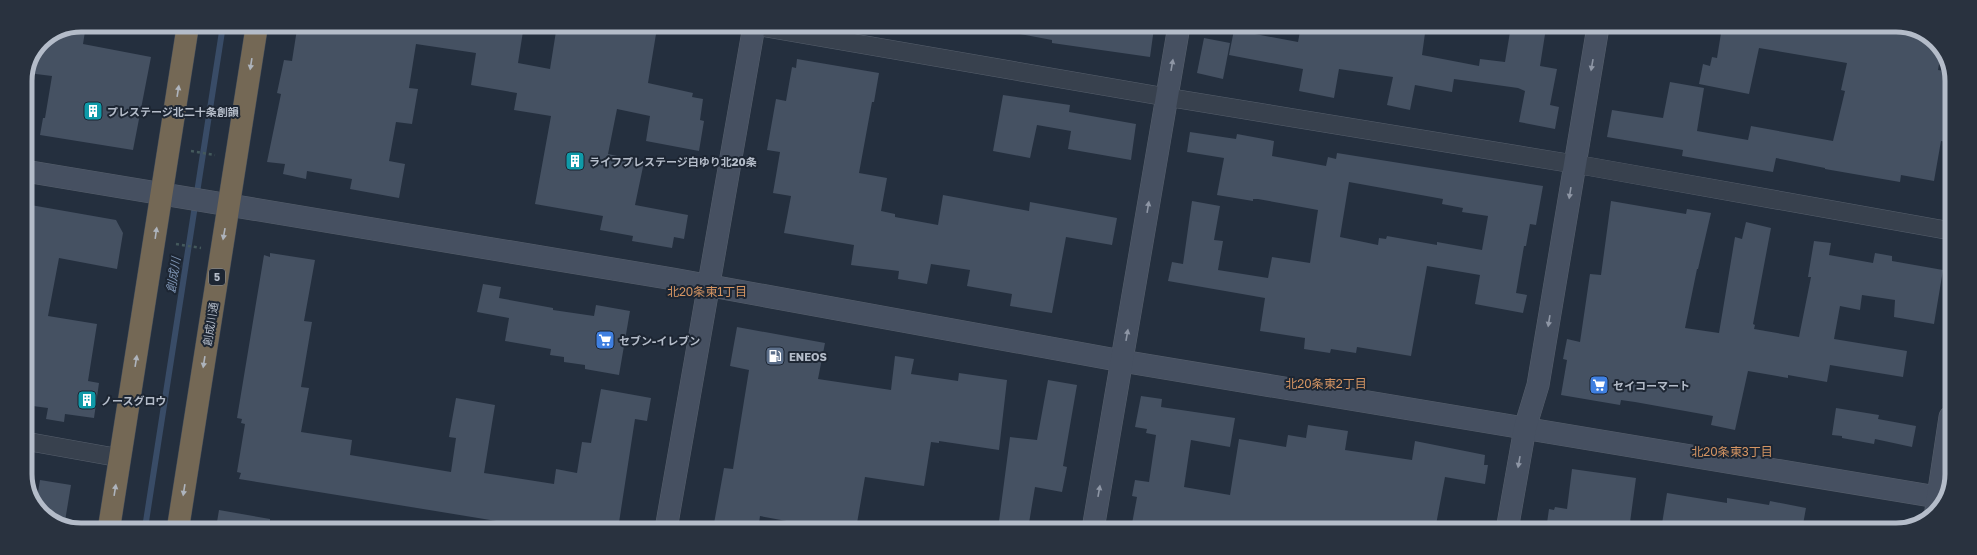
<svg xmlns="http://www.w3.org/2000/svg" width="1977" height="555" viewBox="0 0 1977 555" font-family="'Golos Text','Noto Sans JP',sans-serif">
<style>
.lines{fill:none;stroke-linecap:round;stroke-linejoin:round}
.stream{stroke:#394c67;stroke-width:6}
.building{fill:#455162;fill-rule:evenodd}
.street-casing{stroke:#565f6c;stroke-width:19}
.secondary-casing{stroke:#565f6c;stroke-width:23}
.highway-casing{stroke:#434c59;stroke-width:23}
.path{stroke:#44595c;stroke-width:2.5;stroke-dasharray:3 3;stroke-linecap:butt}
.street{stroke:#38414e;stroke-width:18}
.secondary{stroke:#465061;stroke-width:22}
.highway{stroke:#746855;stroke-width:22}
.oneway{fill:#aeb4bd}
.oneway2{fill:#8e96a5}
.labels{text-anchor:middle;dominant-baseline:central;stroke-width:4;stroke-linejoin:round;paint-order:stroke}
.shield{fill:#1d2633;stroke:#878f9c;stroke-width:1}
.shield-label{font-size:10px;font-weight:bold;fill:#b4bcc9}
.poi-label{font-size:11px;font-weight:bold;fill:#b4bcc9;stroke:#1d2633;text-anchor:start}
.street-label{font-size:11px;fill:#b4bcc9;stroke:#1d2633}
.water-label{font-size:12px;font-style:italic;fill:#7c92b1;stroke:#1d2633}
.neighbourhood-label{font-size:12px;fill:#d59563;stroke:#1d2633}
.rim{fill:none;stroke:#b4bcc9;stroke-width:5}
</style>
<rect width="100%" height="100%" fill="#242f3e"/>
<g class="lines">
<polyline class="stream" points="145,528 223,25"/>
</g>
<g class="building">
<polygon points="81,25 86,25 83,44 151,57 133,150 40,135 43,118 45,118 52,76 28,73 42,41"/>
<polygon points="303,25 524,25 518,63 550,69 557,25 605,30 607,26 656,34 648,83 693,93 692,97 703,99 700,120 704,121 699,151 646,141 650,116 617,109 608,154 644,162 635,205 688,215 684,239 674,237 672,248 632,241 633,236 600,230 603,216 535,204 551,116 514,110 517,93 471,85 476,53 416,44 409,88 418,89 412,124 396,122 389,161 405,164 399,198 350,189 352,179 307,171 306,179 283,174 285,164 267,162 281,94 277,93 284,60 292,61 297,29 302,30"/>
<polygon points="1021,26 1143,26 1154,28 1150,57 1052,43 1052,40 1020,34"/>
<polygon points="1301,26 1335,26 1335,28 1373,34 1374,26 1426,26 1422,55 1479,66 1480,59 1505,62 1511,26 1546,28 1540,66 1557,69 1550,105 1559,107 1555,129 1519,122 1525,91 1518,88 1454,79 1452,92 1415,85 1410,110 1387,105 1393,77 1339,69 1334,98 1299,91 1303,69 1229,55 1234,30 1298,42"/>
<polygon points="1722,27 1880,27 1897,30 1898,27 1910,27 1938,44 1941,52 1938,70 1950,72 1952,77 1952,143 1941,141 1934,181 1901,175 1900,182 1825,169 1825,168 1776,158 1773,172 1682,156 1683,150 1607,137 1612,110 1663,118 1670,82 1704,88 1697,131 1748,140 1751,126 1833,141 1845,91 1841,90 1847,63 1759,48 1749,94 1699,84 1703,64 1710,66 1712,57 1717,58"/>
<polygon points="1204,38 1230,43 1223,79 1197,73"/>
<polygon points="797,59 879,73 874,102 872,102 859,173 887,178 881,211 895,214 895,217 938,225 943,195 1029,211 1030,202 1117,218 1112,245 1066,237 1052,313 1010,306 1012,294 967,286 970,270 931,264 927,284 898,279 899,271 851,265 854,245 784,233 791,196 773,193 780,152 767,150 776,99 786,101 792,67 796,68"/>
<polygon points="1003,95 1070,105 1069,112 1136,124 1131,160 1068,149 1071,131 1037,125 1030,158 993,151"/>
<path d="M 1190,132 L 1236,139 L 1237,134 L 1274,141 L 1272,156 L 1326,166 L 1328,157 L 1336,159 L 1337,153 L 1543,186 L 1536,225 L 1530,224 L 1526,246 L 1524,246 L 1516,293 L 1527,295 L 1523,313 L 1475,304 L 1480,275 L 1427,266 L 1411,356 L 1357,347 L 1356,353 L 1331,349 L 1330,353 L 1304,349 L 1305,338 L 1260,331 L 1265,298 L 1168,281 L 1172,262 L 1183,264 L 1192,201 L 1220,206 L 1214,240 L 1223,241 L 1218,270 L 1268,278 L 1272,257 L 1310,263 L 1318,210 L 1258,199 L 1253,199 L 1253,201 L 1217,195 L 1224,158 L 1187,152 ZM 1349,182 L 1443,199 L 1442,204 L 1463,208 L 1462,212 L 1488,216 L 1482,250 L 1437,242 L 1437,245 L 1387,236 L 1386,239 L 1379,238 L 1378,245 L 1340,237 Z"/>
<polygon points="1611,201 1686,214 1687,209 1711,213 1698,269 1697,269 1685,328 1719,333 1735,237 1742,239 1746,222 1771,228 1753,324 1755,325 1754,329 1799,337 1811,277 1808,277 1814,241 1831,243 1829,255 1873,263 1875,253 1892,256 1892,261 1943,270 1934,324 1894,317 1895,300 1862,295 1860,310 1840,306 1834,339 1907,351 1903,377 1830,365 1827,382 1788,375 1788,378 1748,371 1735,430 1711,425 1713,416 1635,402 1621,400 1620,405 1561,395 1567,360 1563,359 1567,339 1580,342 1590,274 1601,275"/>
<polygon points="25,204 116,220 123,233 117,269 59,258 48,316 97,324 88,381 99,383 94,418 65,414 64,422 46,419 48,408 25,405"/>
<polygon points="270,253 315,260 304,321 312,322 301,387 309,388 301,432 352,440 350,455 451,472 456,438 449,437 456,398 495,405 484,473 554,484 556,469 577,473 582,442 591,443 601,389 651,398 647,421 635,419 618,529 546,529 239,479 241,473 237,472 245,424 241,423 242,419 237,418 264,255 270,257"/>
<polygon points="483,284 501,287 499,298 553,308 553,310 594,316 596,305 630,311 619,375 585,369 585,365 564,362 564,357 550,355 551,349 505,341 509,318 477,312"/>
<polygon points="737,327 825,343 818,379 891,390 895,356 914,359 911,374 958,381 959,373 1007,380 999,450 939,441 939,443 931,442 924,486 865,477 856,529 808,529 808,525 760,516 759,523 752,522 751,529 713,529 724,468 733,469 749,370 730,366"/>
<polygon points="1048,380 1077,385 1063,466 1067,467 1062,492 1035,487 1028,529 998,529 1010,437 1037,440"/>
<polygon points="1141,396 1162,399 1161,407 1235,418 1230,447 1191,440 1184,487 1230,495 1239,439 1286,447 1288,435 1306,438 1308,425 1348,431 1345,450 1412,460 1415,441 1485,455 1484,465 1488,465 1485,484 1445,477 1435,530 1131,529 1137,497 1132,496 1135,480 1149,482 1156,435 1146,433 1147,429 1135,427"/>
<polygon points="1836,408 1879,415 1878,419 1916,426 1912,447 1875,439 1874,444 1842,438 1842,436 1832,435"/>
<polygon points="1572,469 1636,478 1629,530 1546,530 1549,509 1554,510 1555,507 1567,509"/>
<polygon points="40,480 71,485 64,527 39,511 36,504"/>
<polygon points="1667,493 1727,503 1727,498 1769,505 1770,501 1806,508 1802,530 1661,530"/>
<polygon points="219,510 270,519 270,528 216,528"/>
</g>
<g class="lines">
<g class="street-casing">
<g id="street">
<polyline points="755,26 1166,97 1592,167 1951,231"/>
<polyline points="25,441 120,458"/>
</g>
</g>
<g class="secondary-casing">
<g id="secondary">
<polyline points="25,171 673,279 1122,361 1943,498"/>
<polyline points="1936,510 1950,417"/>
<polyline points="666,529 754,26"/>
<polyline points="1093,529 1179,26"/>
<polyline points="1507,530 1525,428 1538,385 1598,27"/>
</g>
</g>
<g class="highway-casing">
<g id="highway">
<polyline points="109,528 188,25"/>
<polyline points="178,528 257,25"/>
</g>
</g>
<g class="path">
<polyline points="191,151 215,155"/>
<polyline points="176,244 201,248"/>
</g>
<use href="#street" class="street"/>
<use href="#secondary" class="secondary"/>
<use href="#highway" class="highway"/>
</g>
<defs><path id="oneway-solid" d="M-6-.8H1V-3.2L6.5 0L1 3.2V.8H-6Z"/></defs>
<g class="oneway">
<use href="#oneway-solid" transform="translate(251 64) rotate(99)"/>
<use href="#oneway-solid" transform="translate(178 91) rotate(-81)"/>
<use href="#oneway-solid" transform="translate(156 233) rotate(-82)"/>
<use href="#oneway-solid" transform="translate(224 234) rotate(100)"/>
<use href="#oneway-solid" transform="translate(136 361) rotate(-81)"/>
<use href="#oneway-solid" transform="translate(204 362) rotate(99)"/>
<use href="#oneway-solid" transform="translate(115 490) rotate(-81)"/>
<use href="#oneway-solid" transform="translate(184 490) rotate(99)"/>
</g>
<g class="oneway2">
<use href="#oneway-solid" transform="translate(1172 65) rotate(-80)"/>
<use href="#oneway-solid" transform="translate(1592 65) rotate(100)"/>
<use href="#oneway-solid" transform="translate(1570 193) rotate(99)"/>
<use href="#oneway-solid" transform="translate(1148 207) rotate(-81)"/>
<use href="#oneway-solid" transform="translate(1549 321) rotate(99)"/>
<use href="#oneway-solid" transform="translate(1127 335) rotate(-80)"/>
<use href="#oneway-solid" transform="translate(1519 462) rotate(100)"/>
<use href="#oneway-solid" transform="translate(1099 491) rotate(-80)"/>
</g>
<defs>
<g id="building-square" transform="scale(1)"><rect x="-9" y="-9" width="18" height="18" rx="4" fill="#0f9aa8" stroke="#1d2633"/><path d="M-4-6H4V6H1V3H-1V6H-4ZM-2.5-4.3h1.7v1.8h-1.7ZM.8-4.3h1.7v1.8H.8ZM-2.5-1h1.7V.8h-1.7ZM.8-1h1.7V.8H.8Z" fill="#fff"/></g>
<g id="supermarket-square" transform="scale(1)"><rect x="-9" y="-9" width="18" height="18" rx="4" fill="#3f7fe0" stroke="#1d2633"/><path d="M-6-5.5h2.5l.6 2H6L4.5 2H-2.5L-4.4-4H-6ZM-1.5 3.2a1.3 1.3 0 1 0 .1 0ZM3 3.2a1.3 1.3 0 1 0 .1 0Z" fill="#fff"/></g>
<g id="fuel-square" transform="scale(1)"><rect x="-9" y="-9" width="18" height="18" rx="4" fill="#5c6f8a" stroke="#1d2633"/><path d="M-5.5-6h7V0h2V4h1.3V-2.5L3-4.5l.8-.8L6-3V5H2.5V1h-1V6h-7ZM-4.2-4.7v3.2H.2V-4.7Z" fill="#fff"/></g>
</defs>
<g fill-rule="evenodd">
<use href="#building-square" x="93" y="111"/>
<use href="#building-square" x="575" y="161"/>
<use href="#supermarket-square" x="605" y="340"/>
<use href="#fuel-square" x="775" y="356"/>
<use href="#supermarket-square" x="1599" y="385"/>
<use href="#building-square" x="87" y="400"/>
</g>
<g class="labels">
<rect class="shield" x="209" y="269" width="16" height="16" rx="3"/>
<g class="shield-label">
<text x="217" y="277">5</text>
</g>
<g class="poi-label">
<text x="107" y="111">プレステージ北二十条創韻</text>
<text x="589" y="161">ライフプレステージ白ゆり北20条</text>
<text x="619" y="340">セブン-イレブン</text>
<text x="789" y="356">ENEOS</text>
<text x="1613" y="385">セイコーマート</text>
<text x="101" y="400">ノースグロウ</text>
</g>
<g class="street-label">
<text transform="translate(210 324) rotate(-81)">創成川通</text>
</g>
<g class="water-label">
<text transform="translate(173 275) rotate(-81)">創成川</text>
</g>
<g class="neighbourhood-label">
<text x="707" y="291">北20条東1丁目</text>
<text x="1326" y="383">北20条東2丁目</text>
<text x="1732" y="451">北20条東3丁目</text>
</g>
</g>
<path d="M0 0H1977V555H0ZM81 32H1896A49 49 0 0 1 1945 81V474A49 49 0 0 1 1896 523H81A49 49 0 0 1 32 474V81A49 49 0 0 1 81 32Z" fill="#29323f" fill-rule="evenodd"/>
<path class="rim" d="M81 32H1896A49 49 0 0 1 1945 81V474A49 49 0 0 1 1896 523H81A49 49 0 0 1 32 474V81A49 49 0 0 1 81 32Z"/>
</svg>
